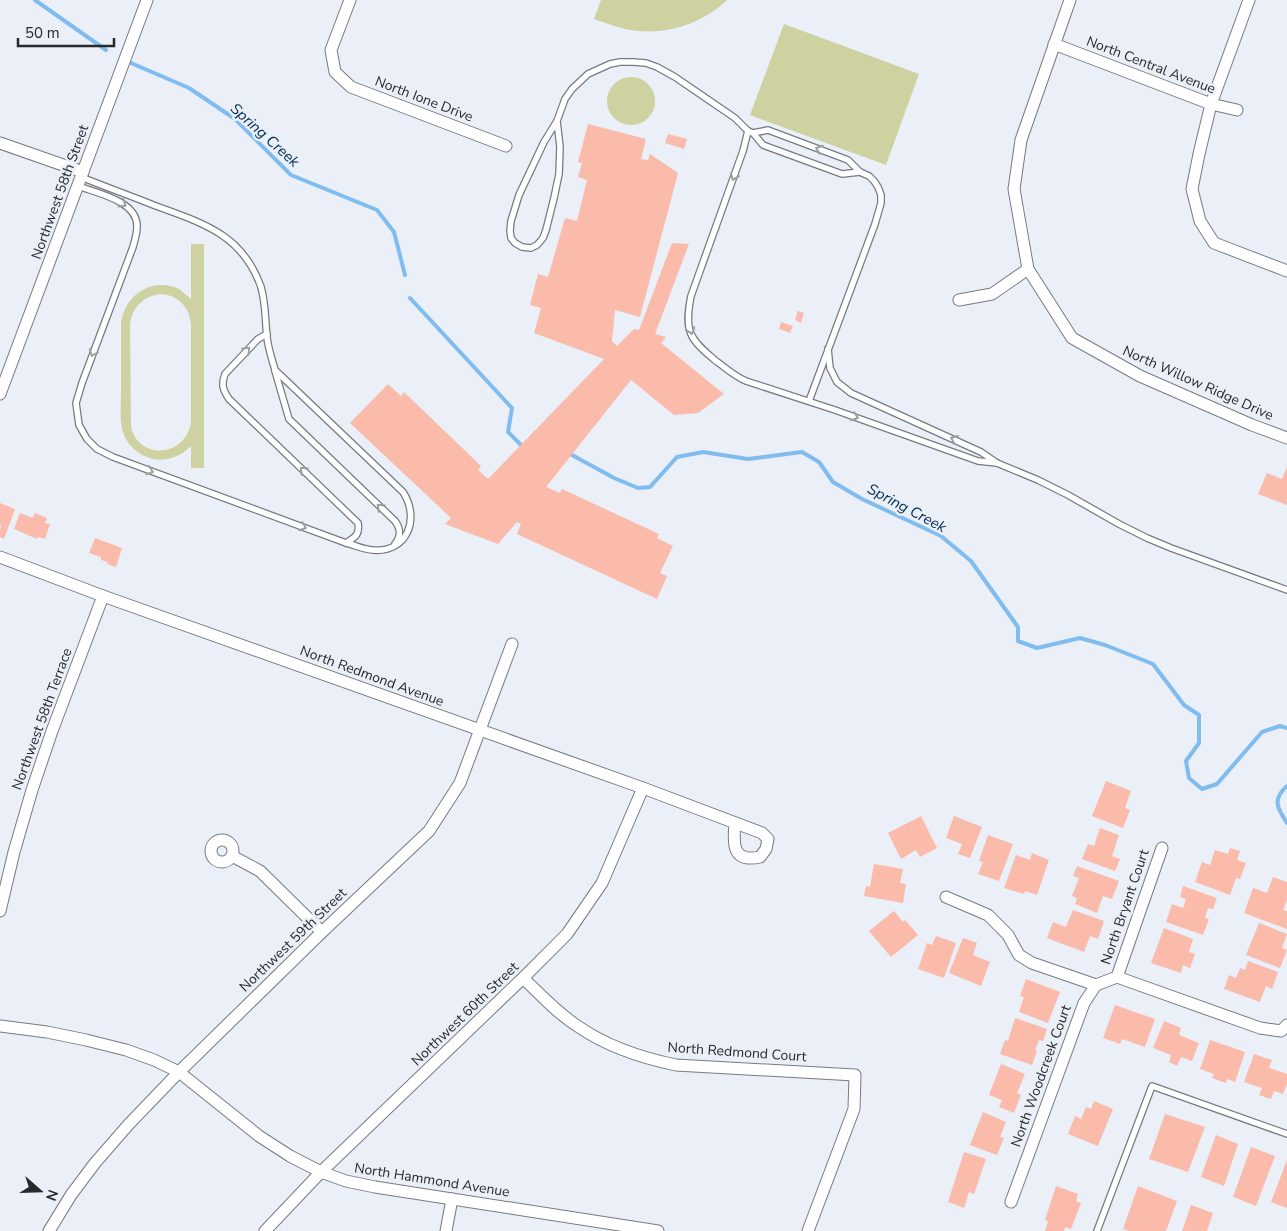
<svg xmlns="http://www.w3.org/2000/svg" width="1287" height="1231" viewBox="0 0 1287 1231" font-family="'Nunito Sans',sans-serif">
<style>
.green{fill:#ced2a1;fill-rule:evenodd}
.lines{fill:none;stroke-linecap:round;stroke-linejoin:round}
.stream{stroke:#81bcef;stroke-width:4}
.building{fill:#fabbab}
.service-casing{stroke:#767b83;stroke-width:8}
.minor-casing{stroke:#767b83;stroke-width:13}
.service{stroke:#fff;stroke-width:5.5}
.minor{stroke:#fff;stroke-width:11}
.oneway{stroke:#9e9fa0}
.labels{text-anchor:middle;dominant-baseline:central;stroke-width:5;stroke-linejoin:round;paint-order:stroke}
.street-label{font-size:14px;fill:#27292c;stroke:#eaeff8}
.water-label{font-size:15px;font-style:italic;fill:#002e4f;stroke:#eaeff8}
</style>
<rect width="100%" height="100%" fill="#eaeff8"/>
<g class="green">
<path d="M 601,0 L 727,0 C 704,22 671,34 639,31 C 623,30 609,24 594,19 Z"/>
<polygon points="784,24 919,74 886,165 750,115"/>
<circle cx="631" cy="101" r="24"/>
<path d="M 191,244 L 204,244 L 204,468 L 191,468 L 191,446 C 181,456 167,462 153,459 C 140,456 129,447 124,435 C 119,423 121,407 121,393 C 121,370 121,347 121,324 C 124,296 151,276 179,289 C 183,292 187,296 191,299 ZM 162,294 C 180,296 191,309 191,327 L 191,422 C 186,457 139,461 131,427 L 130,325 C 132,307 144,295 162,294 Z"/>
</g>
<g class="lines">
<g class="stream">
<polyline points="35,0 106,50"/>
<polyline points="131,63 189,88 235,119 291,175 377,210 394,232 405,275"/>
<polyline points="410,298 512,408 508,432 521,445"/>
<polyline points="572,455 614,478 638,488 650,487 677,457 703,452 748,459 802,452 819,462 833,482 862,499 941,536 971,561 1018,627 1018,641 1037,648 1080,638 1105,645 1153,664 1184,705 1199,715 1199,743 1186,761 1189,778 1202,789 1217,784 1262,732 1280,726 1287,728"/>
<path d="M 1287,786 C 1272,799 1277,808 1287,823"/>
</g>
</g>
<g class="building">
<polygon points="588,124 646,139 641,159 648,160 650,154 678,173 640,317 615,310 612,341 617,346 634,329 639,330 672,243 689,244 655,334 666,337 661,343 724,394 698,413 674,415 631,380 546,487 560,493 562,489 659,534 657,538 673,546 660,573 667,576 657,599 517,534 521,524 517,522 498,544 445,524 451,518 350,423 388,384 401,396 404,392 481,466 478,470 488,479 604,359 534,333 541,308 530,305 538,274 548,277 565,218 577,221 587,180 578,177 582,163 578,162"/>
<polygon points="668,134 687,139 684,149 665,143"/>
<polygon points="798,311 804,313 801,323 795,320"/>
<polygon points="781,322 793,326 790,333 779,329"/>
<polygon points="1287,467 1287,505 1258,494 1267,473 1282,479"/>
<polygon points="0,503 15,509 4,539 0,537 0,530 1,526 0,525"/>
<polygon points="20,513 33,518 35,513 47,518 45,523 50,524 45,539 38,537 37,539 14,529"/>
<polygon points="95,538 122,548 116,567 107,564 108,562 101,560 101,557 89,553"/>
<polygon points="1106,781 1131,791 1125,808 1130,810 1123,828 1092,816"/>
<polygon points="921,816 937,848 920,857 916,850 901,859 888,833"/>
<polygon points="954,816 982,827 970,858 958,854 962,844 946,838"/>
<polygon points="1100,828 1119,835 1112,856 1120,859 1115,871 1082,859 1088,844 1094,846"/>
<polygon points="988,835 1013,844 999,881 978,874 983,862 979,861"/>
<polygon points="1230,848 1240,851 1237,860 1246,863 1240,879 1236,878 1230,895 1195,882 1202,862 1210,865 1215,850 1228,854"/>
<polygon points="1032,853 1049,860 1037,895 1025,891 1024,894 1004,888 1016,855 1030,860"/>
<polygon points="874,864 903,869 900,883 906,884 903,903 864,896 866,886 870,887"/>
<polygon points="1077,866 1119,881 1112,899 1103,896 1097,913 1075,904 1077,898 1072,896 1079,878 1073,876"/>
<polygon points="1273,877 1287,882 1287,900 1283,910 1287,911 1287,929 1244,913 1253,888 1267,893"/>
<polygon points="1183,886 1217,898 1213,909 1208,908 1205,918 1209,919 1203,935 1166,922 1172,904 1183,908 1186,899 1180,897"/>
<polygon points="1073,910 1104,921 1098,939 1090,936 1084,952 1047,938 1053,922 1066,927"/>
<polygon points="894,911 903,922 905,920 918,935 891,957 869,931"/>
<polygon points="1259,923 1287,934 1282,948 1287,950 1280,968 1246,955"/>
<polygon points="1164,928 1193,939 1189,952 1195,954 1190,968 1183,965 1181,973 1151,963"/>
<polygon points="936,936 956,943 944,978 918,969 927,943 932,945"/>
<polygon points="963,938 977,943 973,955 990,962 981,986 949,973"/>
<polygon points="1248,961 1278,972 1272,989 1266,986 1260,1002 1224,989 1229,975 1236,978 1240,968 1245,970"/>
<polygon points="1026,979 1060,992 1048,1023 1019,1012 1024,997 1020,996"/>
<polygon points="1115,1005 1155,1019 1145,1047 1122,1039 1120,1044 1103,1038"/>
<polygon points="1015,1018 1047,1029 1043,1041 1039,1040 1035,1050 1037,1051 1032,1065 1000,1054 1005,1040 1008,1041"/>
<polygon points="1164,1021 1181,1028 1179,1035 1199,1043 1192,1061 1181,1057 1177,1066 1169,1062 1171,1055 1153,1048"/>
<polygon points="1210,1040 1245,1052 1235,1082 1227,1079 1226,1083 1212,1078 1214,1074 1200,1069"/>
<polygon points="1254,1054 1272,1060 1269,1068 1287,1074 1287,1084 1283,1094 1274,1091 1271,1099 1259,1095 1262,1088 1244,1082"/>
<polygon points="1001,1064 1025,1074 1017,1093 1021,1095 1014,1113 999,1107 1002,1100 989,1095"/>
<polygon points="1094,1101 1113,1109 1098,1146 1068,1134 1075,1116 1081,1119 1086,1107 1091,1109"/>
<polygon points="983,1112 1006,1122 1000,1137 1004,1138 997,1155 970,1145"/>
<polygon points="1165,1114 1205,1127 1188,1172 1149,1159"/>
<polygon points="1216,1135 1238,1144 1224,1186 1201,1177"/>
<polygon points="1251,1147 1275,1156 1256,1206 1233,1197"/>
<polygon points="964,1152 986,1159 974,1194 969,1192 964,1208 948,1202"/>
<polygon points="1287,1160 1287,1208 1271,1202"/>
<polygon points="1056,1186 1078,1194 1076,1201 1081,1203 1071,1229 1065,1227 1064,1231 1045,1231 1048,1221 1045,1220"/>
<polygon points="1138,1186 1177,1201 1166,1231 1129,1231 1123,1229"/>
<polygon points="1191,1205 1213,1213 1207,1231 1182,1231"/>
</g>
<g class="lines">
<g class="service-casing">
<g id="service">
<polyline points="557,121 560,147 559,174 554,198 546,230 543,238 537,245 531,248 522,247 515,243 511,238 510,231 511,221 519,195 544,142 557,121 565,99 572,89 588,74 610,64 620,62 633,62 646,63 657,67 675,77 735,118 748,131 753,133 763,145 842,174 860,172"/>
<path d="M 748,131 L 743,151 L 691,296 C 684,331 689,339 716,361 C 726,368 734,376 746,381 L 835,410 L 978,461 L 997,463"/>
<polyline points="753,133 768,130 848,160 860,172 869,176 874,181 878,187 881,195 881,203 875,224 809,401"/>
<path d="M 78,186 C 97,193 138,201 137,227 C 137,233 135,240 133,247 L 82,383 L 76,403 L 79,425 L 87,439 L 97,449 L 113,457 L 346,543 C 355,545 364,550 373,550 C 408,553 420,518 403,492 L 275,370 C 272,359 268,348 267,337 C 265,319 266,305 261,287 C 243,235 203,223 156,206 C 131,196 106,187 81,177"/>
<path d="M 267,334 L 258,339 L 225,374 C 221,385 223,390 229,399 L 358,523 C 360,535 355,537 346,543"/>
<polyline points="828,349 830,368 837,382 851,393 981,452 997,463 1038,480 1068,495 1119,524 1147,538 1171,548 1287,590"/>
<path d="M 275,371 L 289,419 L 395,521 C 401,529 401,536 395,544"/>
<polyline points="1097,1231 1152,1086 1287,1134"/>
</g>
</g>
<g class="minor-casing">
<g id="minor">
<polyline points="350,0 331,50 335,72 351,87 506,146"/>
<polyline points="1070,0 1021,140 1014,189 1028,269 1072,338 1140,376 1252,425 1287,438"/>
<polyline points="1249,0 1211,104 1199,154 1192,189 1200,221 1214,243 1287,271"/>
<polyline points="1054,44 1211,104 1237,110"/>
<polyline points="0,143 83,172"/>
<polyline points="959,300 992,294 1028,269"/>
<polyline points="0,394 147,0"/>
<path d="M 0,557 L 103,596 L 643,788 L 762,833 L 768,839 L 766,849 L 760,857 C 732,863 733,844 735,823"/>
<circle cx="222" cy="851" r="11"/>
<polyline points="232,856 260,871 322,932"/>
<polyline points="946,897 988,915 1008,935 1019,955 1032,963 1096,985"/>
<polyline points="0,911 14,852 32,790 52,731 103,596"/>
<polyline points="1117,977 1260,1028 1281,1031 1287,1025"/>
<polyline points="1117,977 1162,848"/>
<path d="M 523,978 C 541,995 558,1014 579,1027 C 608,1047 642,1058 676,1065 L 855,1075 L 854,1109 L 808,1231"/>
<polyline points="0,1026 47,1032 86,1040 126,1050 154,1060 179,1072 259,1136 290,1156 321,1172 346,1181 375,1187 658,1231"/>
<polyline points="1011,1202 1084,1003 1096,985 1117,977"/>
<polyline points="49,1231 71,1195 95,1163 129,1124 179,1072 322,932 429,831 460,783 512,644"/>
<polyline points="265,1231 321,1172 523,978 567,934 602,883 643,788"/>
<polyline points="446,1231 452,1199"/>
</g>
</g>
<use href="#service" class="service"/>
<use href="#minor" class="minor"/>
</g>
<defs><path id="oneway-chevron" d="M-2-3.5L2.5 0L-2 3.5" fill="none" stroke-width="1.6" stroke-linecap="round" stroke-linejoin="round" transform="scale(1.25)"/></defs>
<g class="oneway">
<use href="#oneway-chevron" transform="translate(819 149) rotate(-160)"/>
<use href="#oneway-chevron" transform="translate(734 177) rotate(110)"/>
<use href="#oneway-chevron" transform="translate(123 204) rotate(32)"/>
<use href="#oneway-chevron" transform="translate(691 331) rotate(71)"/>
<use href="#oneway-chevron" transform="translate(247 350) rotate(-46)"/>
<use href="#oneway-chevron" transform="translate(93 353) rotate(111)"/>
<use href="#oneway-chevron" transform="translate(855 417) rotate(20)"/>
<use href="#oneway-chevron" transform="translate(954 439) rotate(-156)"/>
<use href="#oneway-chevron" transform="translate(303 470) rotate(-136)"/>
<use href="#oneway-chevron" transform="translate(150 471) rotate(20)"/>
<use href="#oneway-chevron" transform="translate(380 507) rotate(-136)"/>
<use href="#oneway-chevron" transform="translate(303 527) rotate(20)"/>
</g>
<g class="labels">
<g class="street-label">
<text transform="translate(1151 65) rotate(21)">North Central Avenue</text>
<text transform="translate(424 99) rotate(21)">North Ione Drive</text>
<text transform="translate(60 192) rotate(-70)">Northwest 58th Street</text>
<text transform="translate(1198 383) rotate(24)">North Willow Ridge Drive</text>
<text transform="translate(372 676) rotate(20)">North Redmond Avenue</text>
<text transform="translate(42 719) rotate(-70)">Northwest 58th Terrace</text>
<text transform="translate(1125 907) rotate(-71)">North Bryant Court</text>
<text transform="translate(293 940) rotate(-44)">Northwest 59th Street</text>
<text transform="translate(465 1014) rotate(-44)">Northwest 60th Street</text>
<text transform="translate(737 1052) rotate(4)">North Redmond Court</text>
<text transform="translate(1041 1076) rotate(-70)">North Woodcreek Court</text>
<text transform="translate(432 1180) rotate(9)">North Hammond Avenue</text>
</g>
<g class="water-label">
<text transform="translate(265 135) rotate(42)">Spring Creek</text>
<text transform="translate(907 508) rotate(28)">Spring Creek</text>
</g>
</g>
<g transform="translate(40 1191) rotate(110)" stroke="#eaeff8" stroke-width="4" paint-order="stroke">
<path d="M0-4L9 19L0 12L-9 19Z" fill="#27292c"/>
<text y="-8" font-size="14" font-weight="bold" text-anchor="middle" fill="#27292c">N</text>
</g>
<path d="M18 38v8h96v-8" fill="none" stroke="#27292c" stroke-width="2.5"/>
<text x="25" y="38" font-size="15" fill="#27292c" stroke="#eaeff8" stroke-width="4" paint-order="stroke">50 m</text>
</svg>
